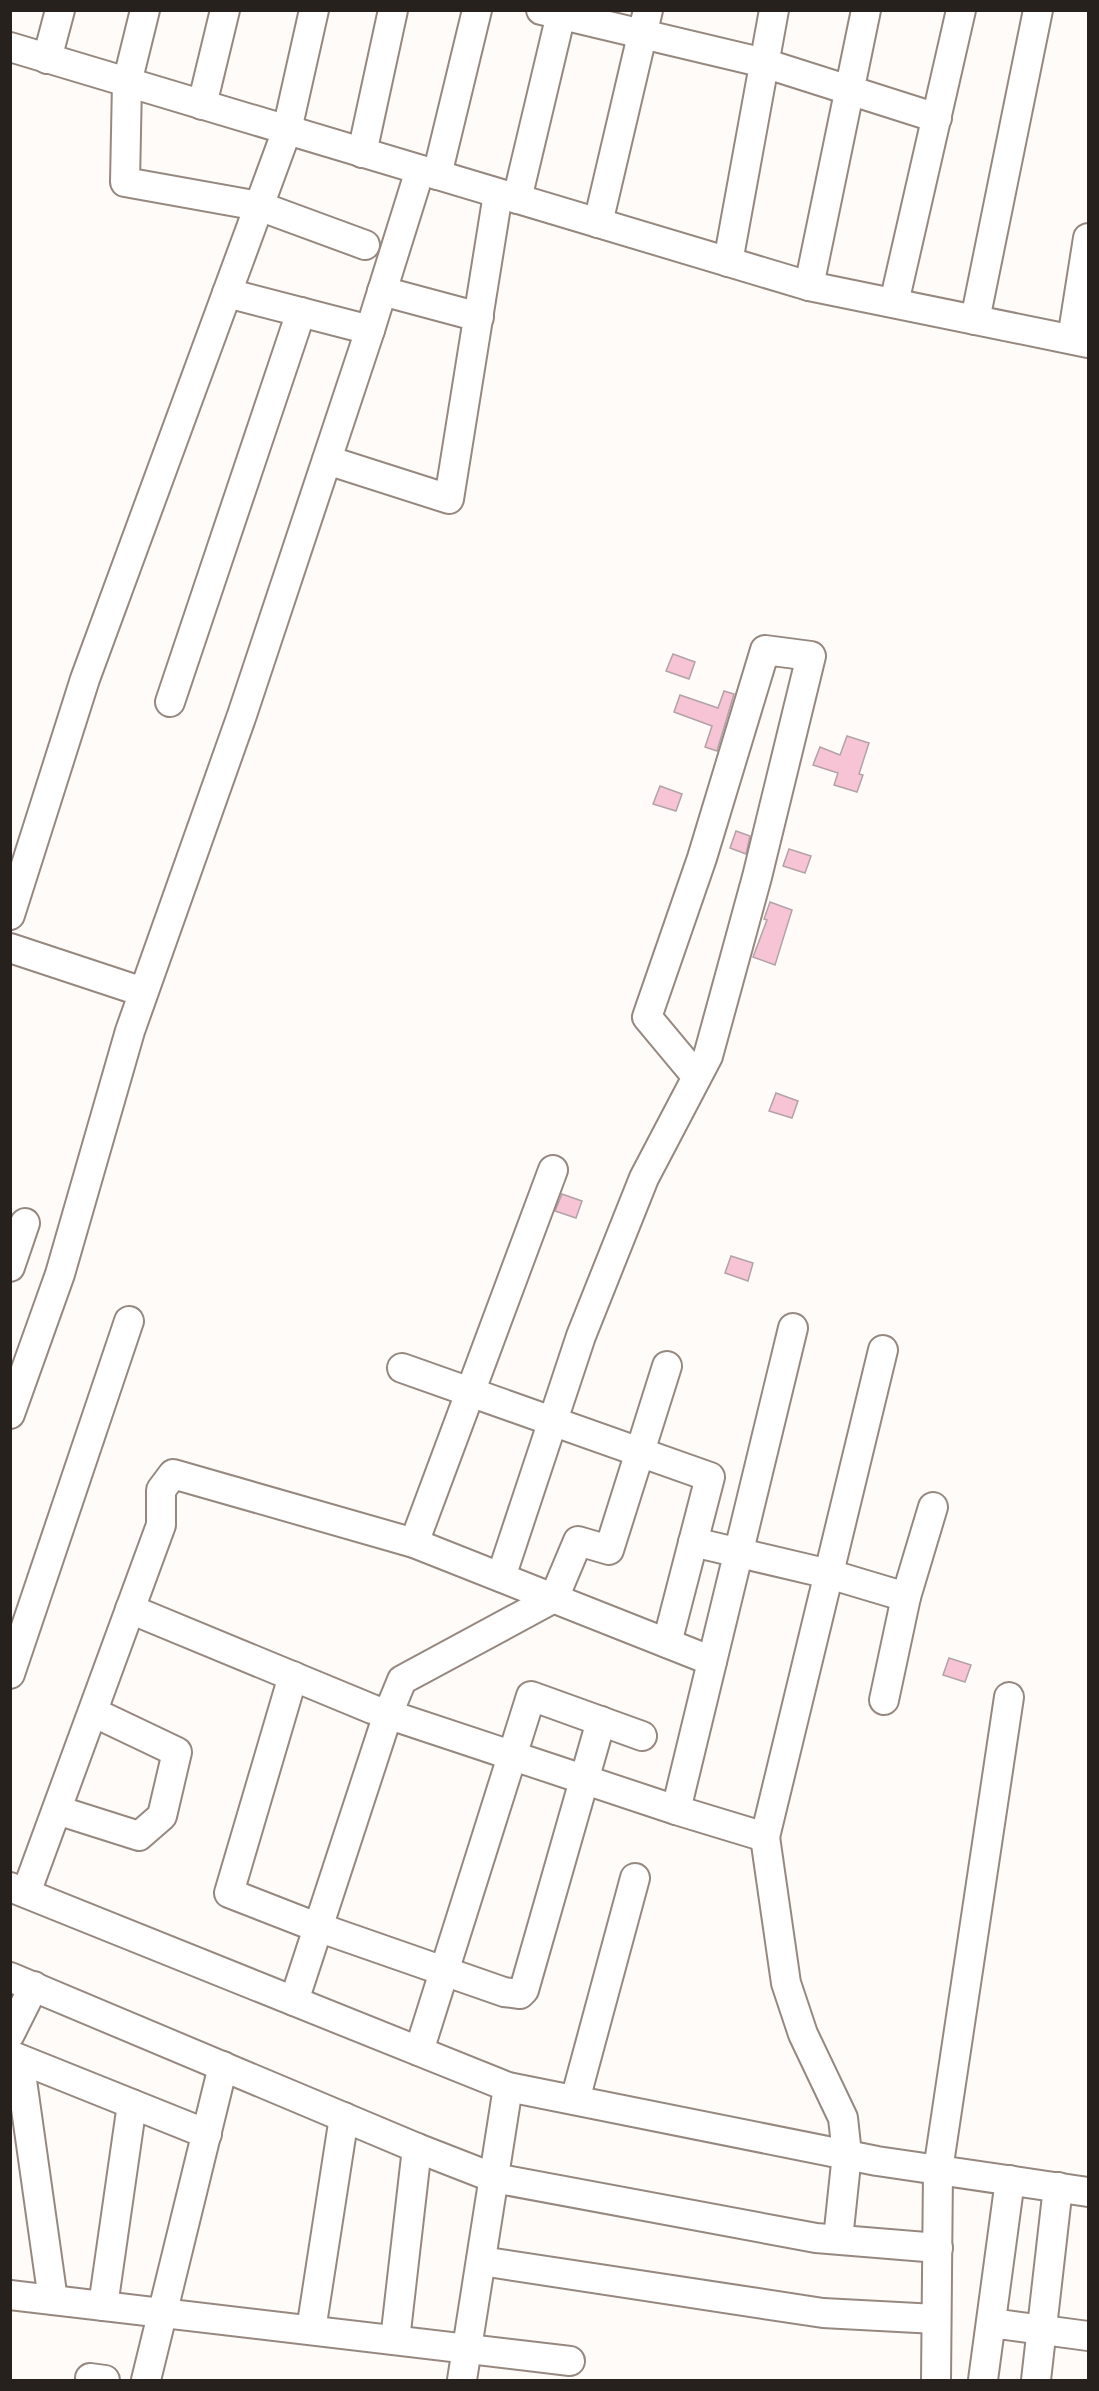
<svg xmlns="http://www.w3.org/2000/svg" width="1099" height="2391" viewBox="0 0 1099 2391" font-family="Barlow,sans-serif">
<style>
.building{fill:#f6c4d4;stroke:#b3a2a7;stroke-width:1.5}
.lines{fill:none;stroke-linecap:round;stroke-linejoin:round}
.minor-casing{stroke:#96887f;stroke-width:32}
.minor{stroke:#fff;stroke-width:28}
</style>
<rect width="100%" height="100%" fill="#fefbf9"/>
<g class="building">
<polygon points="673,654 695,662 689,679 666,671"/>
<polygon points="724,691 734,694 717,751 705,747 712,726 674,712 680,695 718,708"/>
<polygon points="847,736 869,743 859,774 863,775 857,792 834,785 838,773 813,765 820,747 840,755"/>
<polygon points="660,786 682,794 676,811 653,804"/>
<polygon points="736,831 750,836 746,854 730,848"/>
<polygon points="789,849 811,856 805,873 783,866"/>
<polygon points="770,902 792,910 775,965 753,957 767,920 764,919"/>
<polygon points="776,1093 798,1101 792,1118 769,1111"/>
<polygon points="562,1194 582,1201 576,1218 555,1211"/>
<polygon points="731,1256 753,1263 748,1281 725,1273"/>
<polygon points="949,1658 971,1665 965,1682 943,1675"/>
</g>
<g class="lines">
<g class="minor-casing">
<g id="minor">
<polyline points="145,10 127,83 125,182 259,206 365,245"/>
<polyline points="541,10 764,63 937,118"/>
<polyline points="10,47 809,286 1088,343"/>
<polyline points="47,59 60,10"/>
<polyline points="202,105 225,10"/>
<polyline points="362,153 393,10"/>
<polyline points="437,175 477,10"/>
<polyline points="517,199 562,10"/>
<polyline points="598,223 648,10"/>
<polyline points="728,262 774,10"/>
<polyline points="809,286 866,10"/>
<polyline points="382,291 479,317"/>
<polyline points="227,293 370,330 420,170"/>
<polyline points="894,303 961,10"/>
<polyline points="975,320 1038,10"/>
<polyline points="1072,339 1088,238"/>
<polyline points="327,460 449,499 498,194"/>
<polyline points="170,702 301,312"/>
<polyline points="10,915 85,679 287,130 314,10"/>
<polyline points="10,948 143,992"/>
<polyline points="10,1267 25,1223"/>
<polyline points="402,1368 710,1477 667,1643"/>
<polyline points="10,1414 60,1274 130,1031 242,715 370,330"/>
<polyline points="693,1542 829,1574 906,1597"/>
<polyline points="414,1543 553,1170"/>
<polyline points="501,1577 581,1336 644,1178 708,1056 757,877 811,656 765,650 702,858 647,1017 697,1077"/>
<polyline points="130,1609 372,1709 676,1810 793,1328"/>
<polyline points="10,1674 129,1321"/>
<polyline points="293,1676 229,1893 306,1923 504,1992 520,1994 524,1990 601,1721"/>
<polyline points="884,1700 906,1597 933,1507"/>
<polyline points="57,1810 139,1836 162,1816 177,1752 93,1712"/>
<polyline points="676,1810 765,1837 883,1350"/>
<polyline points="765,1837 786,1983 803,2034 843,2118 847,2154 838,2239"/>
<polyline points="10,1887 508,2087 877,2161 1088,2192"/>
<polyline points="26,1893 161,1525 161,1490 173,1474 414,1543 712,1661"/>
<polyline points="10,1977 417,2148 494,2178 816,2238 938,2248"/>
<polyline points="294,2001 388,1714 402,1680 554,1598 578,1541 609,1550 667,1366"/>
<polyline points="10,2034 34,1986"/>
<polyline points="419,2051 531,1696 642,1736"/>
<polyline points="10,2055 207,2134"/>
<polyline points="19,2059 53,2300"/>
<polyline points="575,2100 635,1878"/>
<polyline points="481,2261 823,2313 936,2319"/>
<polyline points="10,2295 570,2361"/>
<polyline points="103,2306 132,2104"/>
<polyline points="991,2323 1088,2336"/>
<polyline points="311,2330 344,2117"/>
<polyline points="395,2340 417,2148"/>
<polyline points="90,2378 105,2380"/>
<polyline points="146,2380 223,2066"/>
<polyline points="462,2380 508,2087"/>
<polyline points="936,2380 938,2170 1009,1697"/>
<polyline points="983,2380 1010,2180"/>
<polyline points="1036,2380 1058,2187"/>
</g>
</g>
<use href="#minor" class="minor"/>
</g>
<rect width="1099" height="2391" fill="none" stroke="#26211d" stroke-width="24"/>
</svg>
